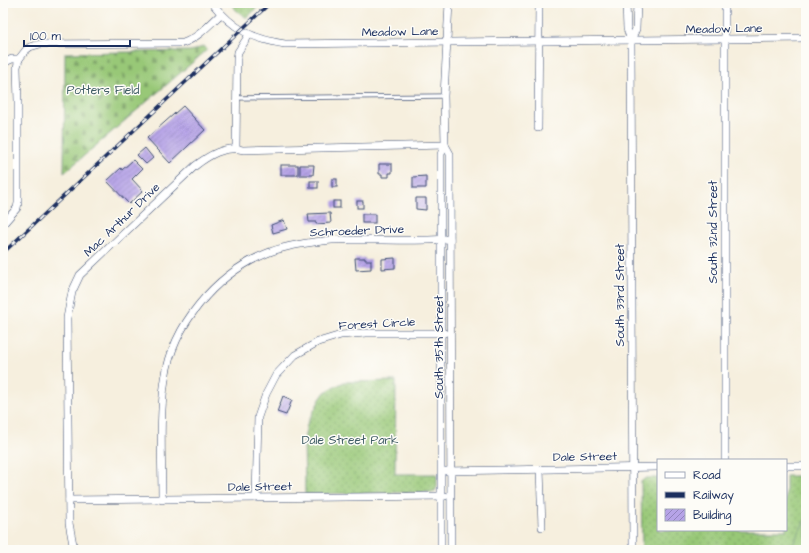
<svg xmlns="http://www.w3.org/2000/svg" width="809" height="553" viewBox="0 0 809 553" font-family="'Architects Daughter',sans-serif">
<style>
.grass{fill:url(#grass-dots);stroke:#5a7c6a}
.cemetery{fill:url(#cemetery-stones);stroke:#5a7c6a}
.garden{fill:#98c877;stroke:#5a7c6a}
.building{fill:url(#building-hatch)}
.lines{fill:none;stroke-linecap:round;stroke-linejoin:round}
.lane-casing{stroke:#3c4c71;stroke-width:5}
.street-casing{stroke:#3c4c71;stroke-width:8}
.lane{stroke:#fff;stroke-width:3.5}
.street{stroke:#fff;stroke-width:7}
.rail-casing{stroke:#1b2f5e;stroke-width:3.5}
.rail{stroke:#fdfcf7;stroke-width:2;stroke-dasharray:6;stroke-linecap:butt}
.labels{text-anchor:middle;dominant-baseline:central;stroke-width:3;stroke-linejoin:round;paint-order:stroke}
.street-label{font-size:12px;fill:#1b2f5e;stroke:#fdfcf7}
.park-label{font-size:12px;fill:#405d66;stroke:#fdfcf7}
</style>
<defs>
<pattern id="grass-dots" width="8" height="8" patternUnits="userSpaceOnUse"><rect width="8" height="8" fill="#98c877"/><path d="M2 2h.1M6 6h.1" fill="none" stroke="#7ba365" stroke-width="1.8" stroke-linecap="round"/></pattern>
<pattern id="cemetery-stones" width="16" height="16" patternUnits="userSpaceOnUse"><rect width="16" height="16" fill="#98c877"/><path d="M2 7V4a2 2 0 0 1 4 0v3zM10 15v-3a2 2 0 0 1 4 0v3z" fill="#7ba365"/></pattern>
<pattern id="building-hatch" width="6" height="6" patternUnits="userSpaceOnUse"><rect width="6" height="6" fill="#b6a3e7"/><path d="M-1 1l2-2M0 6l6-6M5 7l2-2" fill="none" stroke="#9385be"/></pattern>
</defs>
<rect width="100%" height="100%" fill="#fdfcf7"/>
<filter id="ink" filterUnits="userSpaceOnUse"><feTurbulence type="fractalNoise" baseFrequency=".025" numOctaves="2"/><feDisplacementMap in="SourceGraphic" scale="8" xChannelSelector="R" yChannelSelector="G"/><feConvolveMatrix kernelMatrix="1 2 1 2 8 2 1 2 1" color-interpolation-filters="sRGB"/></filter>
<filter id="wash" filterUnits="userSpaceOnUse"><feTurbulence type="fractalNoise" baseFrequency=".012" numOctaves="4" result="noise"/><feDisplacementMap in="SourceGraphic" scale="16" xChannelSelector="R" yChannelSelector="G"/><feGaussianBlur stdDeviation="0.9" result="paint"/><feColorMatrix in="noise" values="0 0 0 0 0 0 0 0 0 0 0 0 0 0 0 0 0 1.4 0 .05"/><feComposite in="paint" operator="in"/></filter>
<g filter="url(#wash)">
<rect width="100%" height="100%" fill="#f6efde"/>
<g class="grass">
<polygon points="230,3 261,3 247,18 237,11"/>
<polygon points="396,381 395,474 437,474 437,487 435,491 433,492 305,494 304,440 307,424 320,399 325,392 344,382"/>
<path d="M 786,476 L 806,476 L 806,550 L 642,550 L 641,482 C 645,476 652,478 658,478 L 658,530 L 786,530 Z"/>
</g>
<polygon class="cemetery" points="204,46 207,50 64,173 65,53 190,51 195,50"/>
<polygon class="garden" points="806,518 806,550 790,550"/>
<g id="blocks">
<g class="building">
<polygon points="183,106 205,130 170,163 147,138"/>
<polygon points="145,148 153,158 146,164 137,155"/>
<polygon points="133,160 142,169 132,179 143,191 129,204 107,181 121,168 122,170"/>
<polygon points="379,164 392,164 392,173 389,173 389,177 382,177 382,174 379,174"/>
<rect x="281" y="165" width="17" height="10"/>
<polygon points="300,165 314,165 313,175 300,175"/>
<polygon points="426,176 426,188 413,188 413,177"/>
<rect x="332" y="179" width="5" height="8"/>
<rect x="310" y="181" width="8" height="7"/>
<polygon points="416,198 426,198 426,210 416,209"/>
<rect x="333" y="201" width="7" height="7"/>
<rect x="357" y="201" width="6" height="7"/>
<polygon points="330,213 331,223 316,224 316,222 309,222 308,214"/>
<rect x="362" y="214" width="13" height="9"/>
<polygon points="284,220 287,229 273,233 271,225"/>
<polygon points="355,258 365,258 365,260 371,260 371,269 356,270"/>
<polygon points="395,258 395,268 382,269 382,259"/>
<polygon points="283,396 292,400 286,415 277,412"/>
</g>
</g>
</g>
<g filter="url(#ink)">
<use href="#blocks" fill-opacity="0" stroke="#3c4c71" stroke-width="1"/>
<g class="lines">
<g class="lane-casing">
<polyline id="lane" points="236,98 444,96"/>
</g>
<g class="street-casing">
<g id="street">
<path d="M 212,3 C 233,29 252,39 285,44 L 806,38"/>
<polyline points="626,3 627,29 631,40 633,550"/>
<polyline points="631,40 636,29 637,3"/>
<polyline points="3,63 12,59 19,59"/>
<polyline points="538,128 539,3"/>
<polyline points="445,145 450,154 451,550"/>
<polyline points="236,148 237,59 238,52 249,35"/>
<path d="M 3,224 L 17,208 L 18,203 L 18,102 L 17,67 L 19,59 L 26,50 L 30,47 L 40,44 L 183,43 C 198,38 210,24 221,14"/>
<polyline points="725,460 725,3"/>
<polyline points="786,466 806,466"/>
<polyline points="540,469 542,527"/>
<polyline points="446,471 658,467"/>
<polyline points="256,498 258,417 266,394 276,375 295,355 318,342 341,335 366,333 444,333"/>
<polyline points="69,500 445,496"/>
<path d="M 162,500 C 162,460 159,418 165,379 C 173,325 215,275 265,254 C 283,246 303,243 323,241 C 335,239 348,240 360,240 C 390,240 420,241 450,239"/>
<path d="M 74,550 L 69,523 L 67,318 L 72,292 L 80,275 L 195,166 C 208,156 225,145 243,150 L 445,145"/>
<polyline points="441,550 441,154 445,145 444,96 449,3"/>
</g>
</g>
<use href="#lane" class="lane"/>
<use href="#street" class="street"/>
<g class="rail-casing">
<polyline id="rail" points="3,253 270,3"/>
</g>
<use href="#rail" class="rail"/>
</g>
</g>
<g class="labels">
<g class="street-label">
<text transform="translate(724 29) rotate(-1)">Meadow Lane</text>
<text transform="translate(400 32) rotate(-1)">Meadow Lane</text>
<text transform="translate(122 220) rotate(-44)">Mac Arthur Drive</text>
<text transform="translate(357 231) rotate(-2)">Schroeder Drive</text>
<text transform="translate(713 232) rotate(-90)">South 32nd Street</text>
<text transform="translate(620 295) rotate(-90)">South 33rd Street</text>
<text transform="translate(377 324) rotate(-3)">Forest Circle</text>
<text transform="translate(439 347) rotate(-90)">South 35th Street</text>
<text transform="translate(585 457) rotate(-1)">Dale Street</text>
<text transform="translate(260 487) rotate(-1)">Dale Street</text>
</g>
<g class="park-label">
<text x="103" y="90">Potters Field</text>
<text x="350" y="440">Dale Street Park</text>
</g>
</g>
<rect width="809" height="553" fill="none" stroke="#fdfcf7" stroke-width="16"/>
<rect x="657" y="459" width="130" height="72" fill="#fdfcf7" stroke="#a3aaba"/>
<rect x="665" y="472" width="20" height="6" fill="#ffffff" stroke="#a3aaba"/>
<text x="693" y="479" font-size="12" fill="#1b2f5e">Road</text>
<rect x="665" y="492" width="20" height="6" fill="#1b2f5e" stroke="#a3aaba"/>
<text x="693" y="499" font-size="12" fill="#1b2f5e">Railway</text>
<rect x="665" y="509" width="20" height="12" fill="url(#building-hatch)" stroke="#a3aaba"/>
<text x="693" y="519" font-size="12" fill="#1b2f5e">Building</text>
<path d="M24 40v6h106v-6" fill="none" stroke="#1b2f5e" stroke-width="2"/>
<text x="30" y="40" font-size="12" fill="#1b2f5e" stroke="#fdfcf7" stroke-width="3" paint-order="stroke">100 m</text>
</svg>
